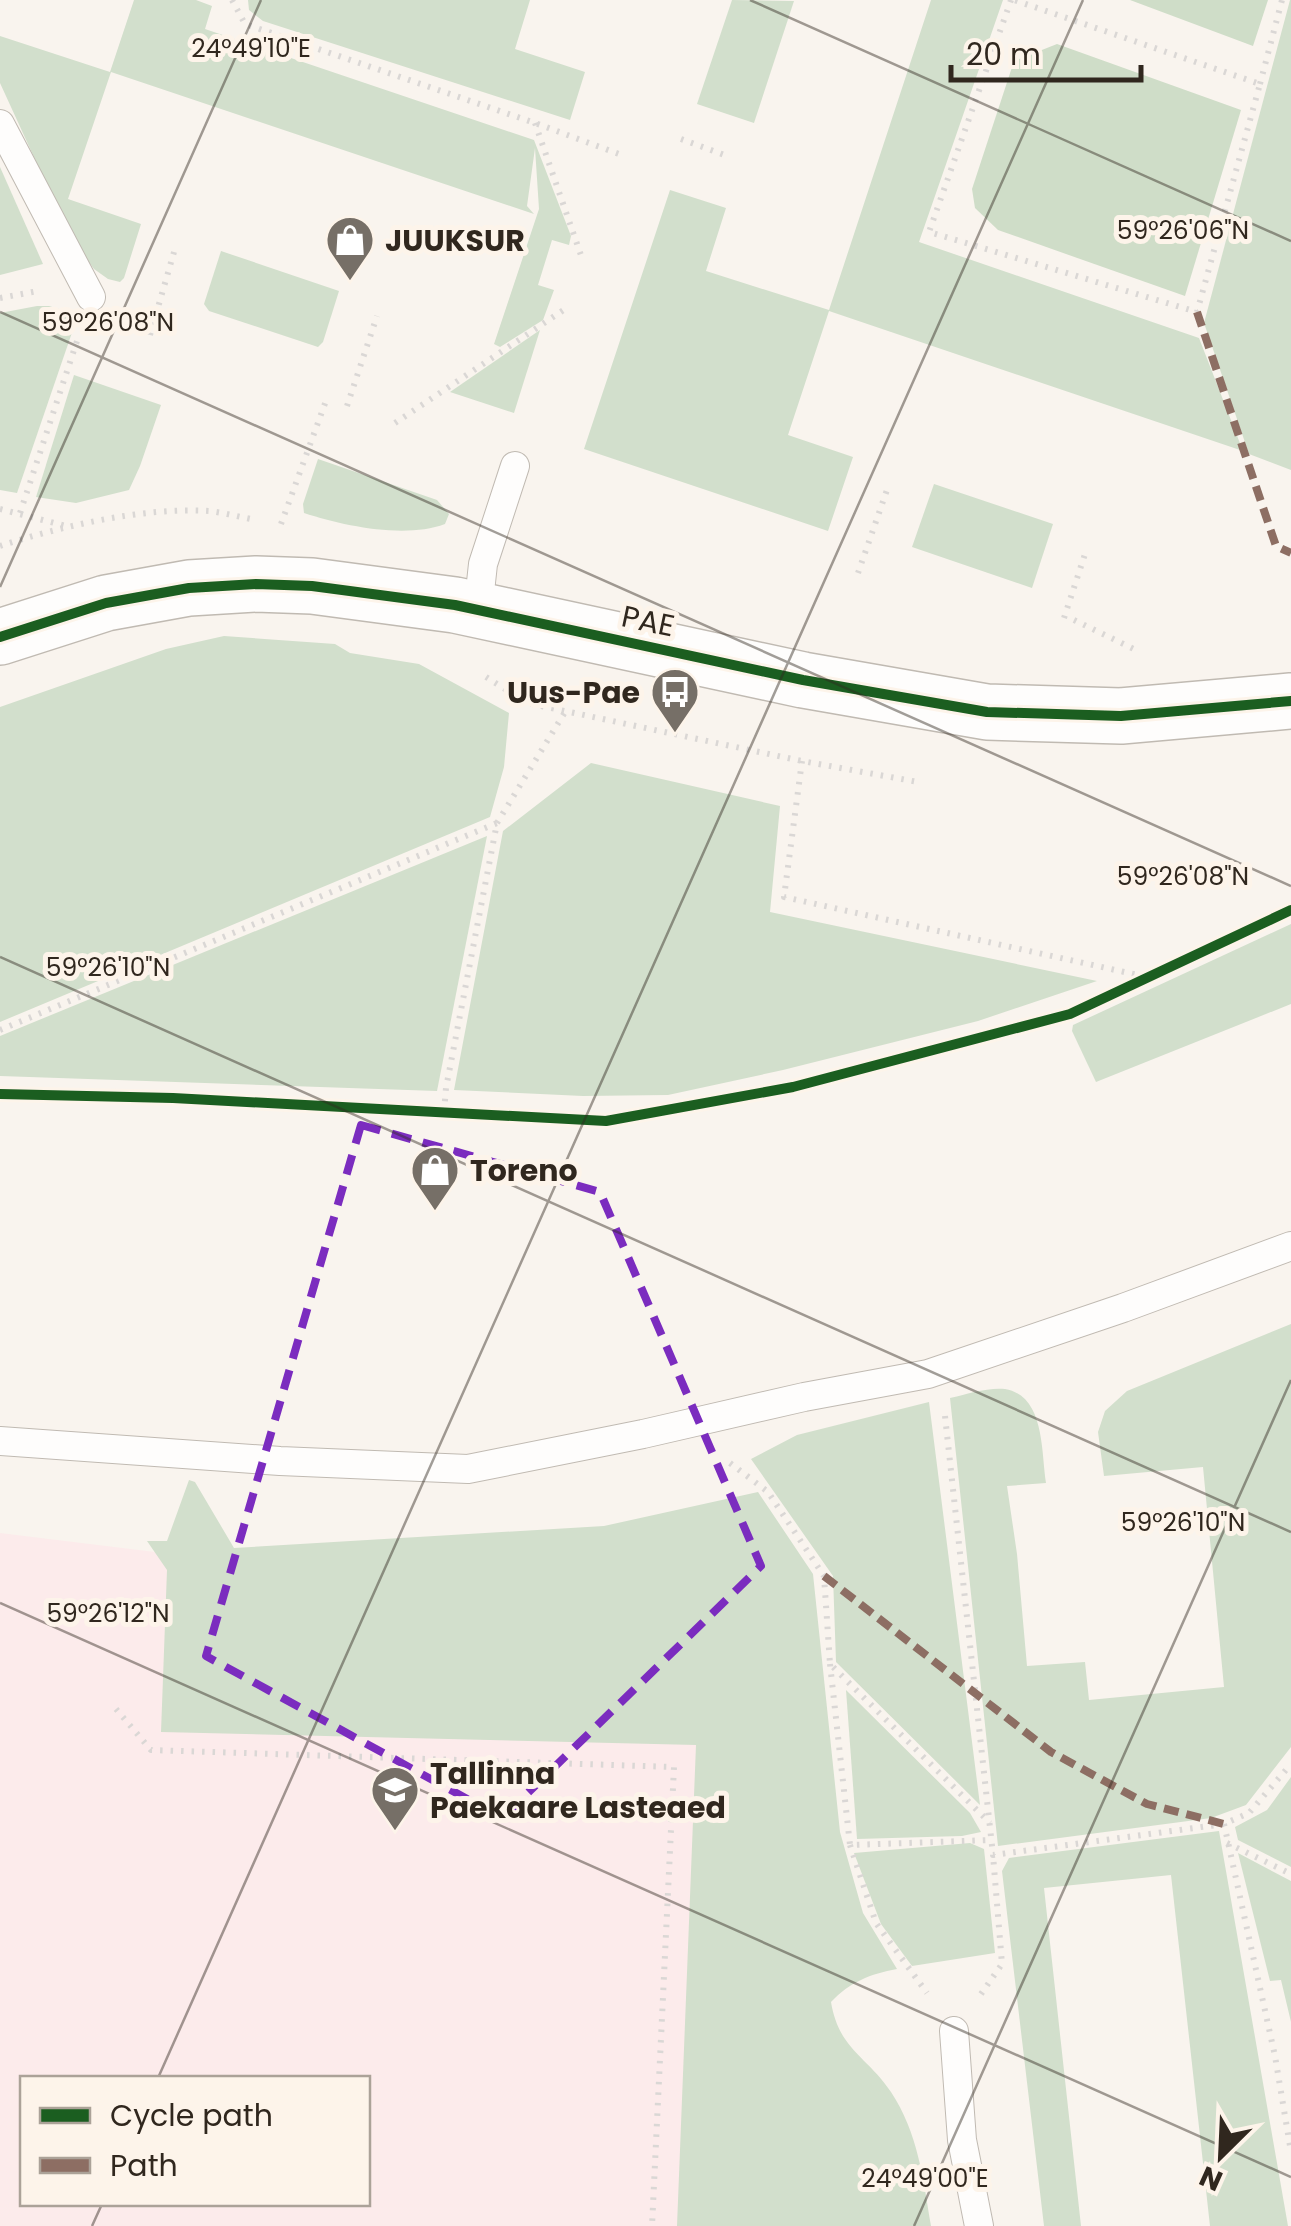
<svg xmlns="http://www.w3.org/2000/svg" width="1291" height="2226" viewBox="0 0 1291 2226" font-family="Poppins,sans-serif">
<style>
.education{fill:#fcebeb;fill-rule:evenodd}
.green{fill:#d2dfcc}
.forest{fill:#cfddc8}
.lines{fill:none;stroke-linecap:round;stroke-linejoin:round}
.lane-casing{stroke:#c0bab2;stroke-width:30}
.secondary-casing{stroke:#c0bab2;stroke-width:58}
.path{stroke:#dad7d5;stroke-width:6;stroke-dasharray:2.5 8;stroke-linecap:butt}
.lane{stroke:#fefdfc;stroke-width:28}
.secondary{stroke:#fefdfc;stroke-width:55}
.quiet{stroke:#8d6e63;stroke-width:8;stroke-dasharray:15 8;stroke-linecap:butt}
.cycleway-casing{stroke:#fdf4ea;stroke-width:16}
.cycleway{stroke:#1b5e20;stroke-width:10}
.marked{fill:none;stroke:#7b2cbf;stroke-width:8;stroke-dasharray:20 12;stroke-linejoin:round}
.ticks{fill:none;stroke:#30271e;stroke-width:2.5;stroke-opacity:0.45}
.labels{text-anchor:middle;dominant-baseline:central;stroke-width:10;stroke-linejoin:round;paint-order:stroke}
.poi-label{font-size:30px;font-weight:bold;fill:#30271e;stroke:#fdf4ea;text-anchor:start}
.street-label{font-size:30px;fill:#30271e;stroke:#fdf4ea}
.ticks-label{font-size:25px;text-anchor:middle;fill:#30271e;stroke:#fdf4ea;stroke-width:10;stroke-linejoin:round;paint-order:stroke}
</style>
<rect width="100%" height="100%" fill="#f9f4ee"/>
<path class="education" d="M 0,1533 L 155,1552 L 750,1536 L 829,2226 L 0,2226 ZM 22,2078 L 368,2078 L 368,2204 L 22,2204 Z"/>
<g class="green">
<polygon points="134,0 196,0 212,6 205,29 534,140 571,236 569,245 552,240 538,285 554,290 543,320 500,347 494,344 539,209 535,148 527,206 534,214 111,72 68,199 141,224 124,278 120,282 108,279 94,269 71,238 0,83 0,36 110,72"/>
<polygon points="248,0 530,0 515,49 585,72 570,120 263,21 249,10"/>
<polygon points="732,0 794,1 754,123 697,104"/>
<polygon points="931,0 1003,0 919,242 1199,338 1243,451 829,311 788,435 853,457 828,531 584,449 670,190 726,208 706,271 829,310"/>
<polygon points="1290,0 1291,0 1291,470 1249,454 1204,323"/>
<polygon points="0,167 43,264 0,275"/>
<polygon points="221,251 339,291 323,342 318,347 209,311 204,304"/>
<polygon points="37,306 49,306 78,315 17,493 0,490 0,313"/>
<polygon points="540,330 514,413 450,392"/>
<polygon points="74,375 161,405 140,466 129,490 76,503 36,497"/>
<path d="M 318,459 L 437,500 L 449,514 L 445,524 C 405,539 344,526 304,513 L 303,504 Z"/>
<polygon points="934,484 1053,524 1032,588 912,547"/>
<polygon points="224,636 335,644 350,653 419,664 509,713 504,767 490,817 0,1022 0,707 166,649"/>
<polygon points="591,763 780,806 770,912 1097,981 978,1021 783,1070 668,1095 583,1096 454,1090 503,831"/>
<polygon points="487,836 437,1091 0,1076 0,1036"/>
<polygon points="1291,924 1291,1004 1096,1082 1072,1031 1073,1025"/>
<path d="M 1291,1324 L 1291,1747 L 1246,1805 L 1211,1818 L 998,1846 L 950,1398 C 967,1394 989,1387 1005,1389 C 1045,1396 1041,1451 1046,1483 L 1007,1486 L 1017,1554 L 1027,1666 L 1085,1662 L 1089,1700 L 1224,1687 L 1203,1467 L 1104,1476 L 1098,1432 L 1105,1411 L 1127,1391 Z"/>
<polygon points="929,1402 980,1805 836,1662 833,1576 751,1459 797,1435"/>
<path d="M 189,1480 L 195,1482 L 234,1548 L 604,1526 L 758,1492 L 813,1574 L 840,1832 L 863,1913 L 897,1969 C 870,1974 850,1982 831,2002 C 839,2050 867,2056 891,2092 C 918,2133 923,2178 931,2226 L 677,2226 L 696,1745 L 161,1732 L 167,1570 L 147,1541 L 167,1541 Z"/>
<polygon points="846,1690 970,1813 981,1832 962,1836 857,1839"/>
<polygon points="1291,1777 1291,1867 1238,1840 1235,1827 1267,1810"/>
<polygon points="1219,1831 1288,2226 1210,2226 1171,1875 1044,1888 1081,2226 1044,2226 1002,1871 1009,1858"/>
<polygon points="970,1843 984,1849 995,1953 912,1966 881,1924 854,1853"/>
<polygon points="1238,1853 1291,1881 1291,2022 1281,1980 1270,1981"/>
</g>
<g class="forest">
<polygon points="1130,0 1268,0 1253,46"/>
<polygon points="1057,44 1241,110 1185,296 998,230 975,208 972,189 1014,61"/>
</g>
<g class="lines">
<g class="lane-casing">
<g id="lane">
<polyline points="0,124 91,297"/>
<polyline points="478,610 483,564 515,466"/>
<polyline points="0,1441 280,1461 468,1469 643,1434 804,1397 928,1374 1123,1308 1291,1246"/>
<polyline points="954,2031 962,2140 979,2226"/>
</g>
</g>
<g class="secondary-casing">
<polyline id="secondary" points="0,637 106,603 189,588 256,584 312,586 455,605 803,680 987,712 1121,716 1291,701"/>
</g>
<g class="path">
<polyline points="232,0 245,24 535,123 619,154"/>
<polyline points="1011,0 929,232 1197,312 1260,84 1014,0"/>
<polyline points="1260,84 1282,0"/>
<polyline points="535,123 583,261"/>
<polyline points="681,139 727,156"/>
<polyline points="0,298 38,291"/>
<polyline points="150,335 174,252"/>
<polyline points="347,406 377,316"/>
<polyline points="395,423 568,307"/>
<polyline points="0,509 66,526"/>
<polyline points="20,513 78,338"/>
<polyline points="281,524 327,398"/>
<path d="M 0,546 C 62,526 144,507 209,511 C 225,513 240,517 256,520"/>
<polyline points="858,573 888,487"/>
<polyline points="1064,618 1086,551"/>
<polyline points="1074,620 1140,652"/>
<polyline points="486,677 527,703 802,761 918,782"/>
<polyline points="802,761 784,897 1147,977"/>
<polyline points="497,823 565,712"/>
<polyline points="0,1030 497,823 446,1088 444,1112"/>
<polyline points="945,1416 993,1855 1224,1824 1249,1813 1291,1764"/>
<polyline points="730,1463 768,1492 824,1576 830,1664 990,1823"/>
<polyline points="830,1664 850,1845 991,1840"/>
<polyline points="116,1709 151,1750 674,1767 652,2226"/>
<polyline points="1224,1824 1275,2056 1291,2152"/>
<polyline points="1227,1843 1291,1874"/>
<polyline points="850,1845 876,1923 927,1993"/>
<polyline points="981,1994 1002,1964 993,1855"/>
</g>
<use href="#lane" class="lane"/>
<use href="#secondary" class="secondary"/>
<g class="quiet">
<polyline points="1197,312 1276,546 1291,553"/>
<polyline points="824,1576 1051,1752 1147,1804 1224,1824"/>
</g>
<g class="cycleway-casing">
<g id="cycleway">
<polyline points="0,637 106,603 189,588 256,584 312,586 455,605 803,680 987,712 1121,716 1291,701"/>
<polyline points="0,1094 173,1098 606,1121 793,1087 1070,1014 1291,910"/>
</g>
</g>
<use href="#cycleway" class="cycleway"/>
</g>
<path class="marked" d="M 361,1125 L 600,1192 L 761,1566 L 502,1818 L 206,1656 Z"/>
<path class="ticks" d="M 750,0 L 1291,241M 0,312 L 1291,886M 0,587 L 261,0M 0,957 L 1291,1532M 0,1603 L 1291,2177M 158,2078 L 1083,0M 92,2226 L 102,2204M 914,2226 L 1291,1380"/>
<defs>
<g id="shop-pin" transform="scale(2.5)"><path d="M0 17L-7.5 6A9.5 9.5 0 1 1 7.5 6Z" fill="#766f67" stroke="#fdf4ea"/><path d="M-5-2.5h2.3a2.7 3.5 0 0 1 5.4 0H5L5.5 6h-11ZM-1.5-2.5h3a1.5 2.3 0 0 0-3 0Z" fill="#fff"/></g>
<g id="bus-pin" transform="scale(2.5)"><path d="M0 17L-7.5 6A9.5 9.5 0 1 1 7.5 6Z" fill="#766f67" stroke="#fdf4ea"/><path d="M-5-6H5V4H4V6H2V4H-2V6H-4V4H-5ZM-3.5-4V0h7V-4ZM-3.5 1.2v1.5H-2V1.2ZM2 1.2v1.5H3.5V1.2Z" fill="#fff"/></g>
<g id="school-pin" transform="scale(2.5)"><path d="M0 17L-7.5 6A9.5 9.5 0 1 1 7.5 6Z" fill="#766f67" stroke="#fdf4ea"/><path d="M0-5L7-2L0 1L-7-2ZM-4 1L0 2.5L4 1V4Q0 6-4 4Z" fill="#fff"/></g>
</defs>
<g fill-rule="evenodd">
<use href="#shop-pin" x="350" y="240"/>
<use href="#bus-pin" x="675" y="692"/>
<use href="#shop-pin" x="435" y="1170"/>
<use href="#school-pin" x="395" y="1790"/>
</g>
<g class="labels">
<g class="poi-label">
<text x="385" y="240">JUUKSUR</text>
<text x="640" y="692" text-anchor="end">Uus-Pae</text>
<text x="470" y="1170">Toreno</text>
<text x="430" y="1773">Tallinna<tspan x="430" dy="34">Paekaare Lasteaed</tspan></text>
</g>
<g class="street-label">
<text transform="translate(648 621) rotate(12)">PAE</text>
</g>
</g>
<g class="ticks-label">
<text x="251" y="57">24°49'10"E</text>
<text x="1183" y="239">59°26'06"N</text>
<text x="108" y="331">59°26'08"N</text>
<text x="1183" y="885">59°26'08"N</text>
<text x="108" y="976">59°26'10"N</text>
<text x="1183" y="1531">59°26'10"N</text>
<text x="108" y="1622">59°26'12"N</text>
<text x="925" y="2187">24°49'00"E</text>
</g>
<rect x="20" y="2076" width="350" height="130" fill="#fdf4ea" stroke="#aba298" stroke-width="2.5"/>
<rect x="40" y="2108" width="50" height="15" fill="#1b5e20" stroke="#aba298" stroke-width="2.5"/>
<text x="110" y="2126" font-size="30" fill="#30271e">Cycle path</text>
<rect x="40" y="2158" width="50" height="15" fill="#8d6e63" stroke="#aba298" stroke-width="2.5"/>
<text x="110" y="2176" font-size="30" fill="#30271e">Path</text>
<g transform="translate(1221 2156) rotate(204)" stroke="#fdf4ea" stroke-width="8" paint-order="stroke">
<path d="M0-8L18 38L0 25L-18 38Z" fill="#30271e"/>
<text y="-15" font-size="28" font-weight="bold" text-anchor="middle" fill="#30271e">N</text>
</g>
<path d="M951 65v15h190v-15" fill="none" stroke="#30271e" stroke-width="5"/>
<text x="966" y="65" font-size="30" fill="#30271e" stroke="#fdf4ea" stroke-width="8" paint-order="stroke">20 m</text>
</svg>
